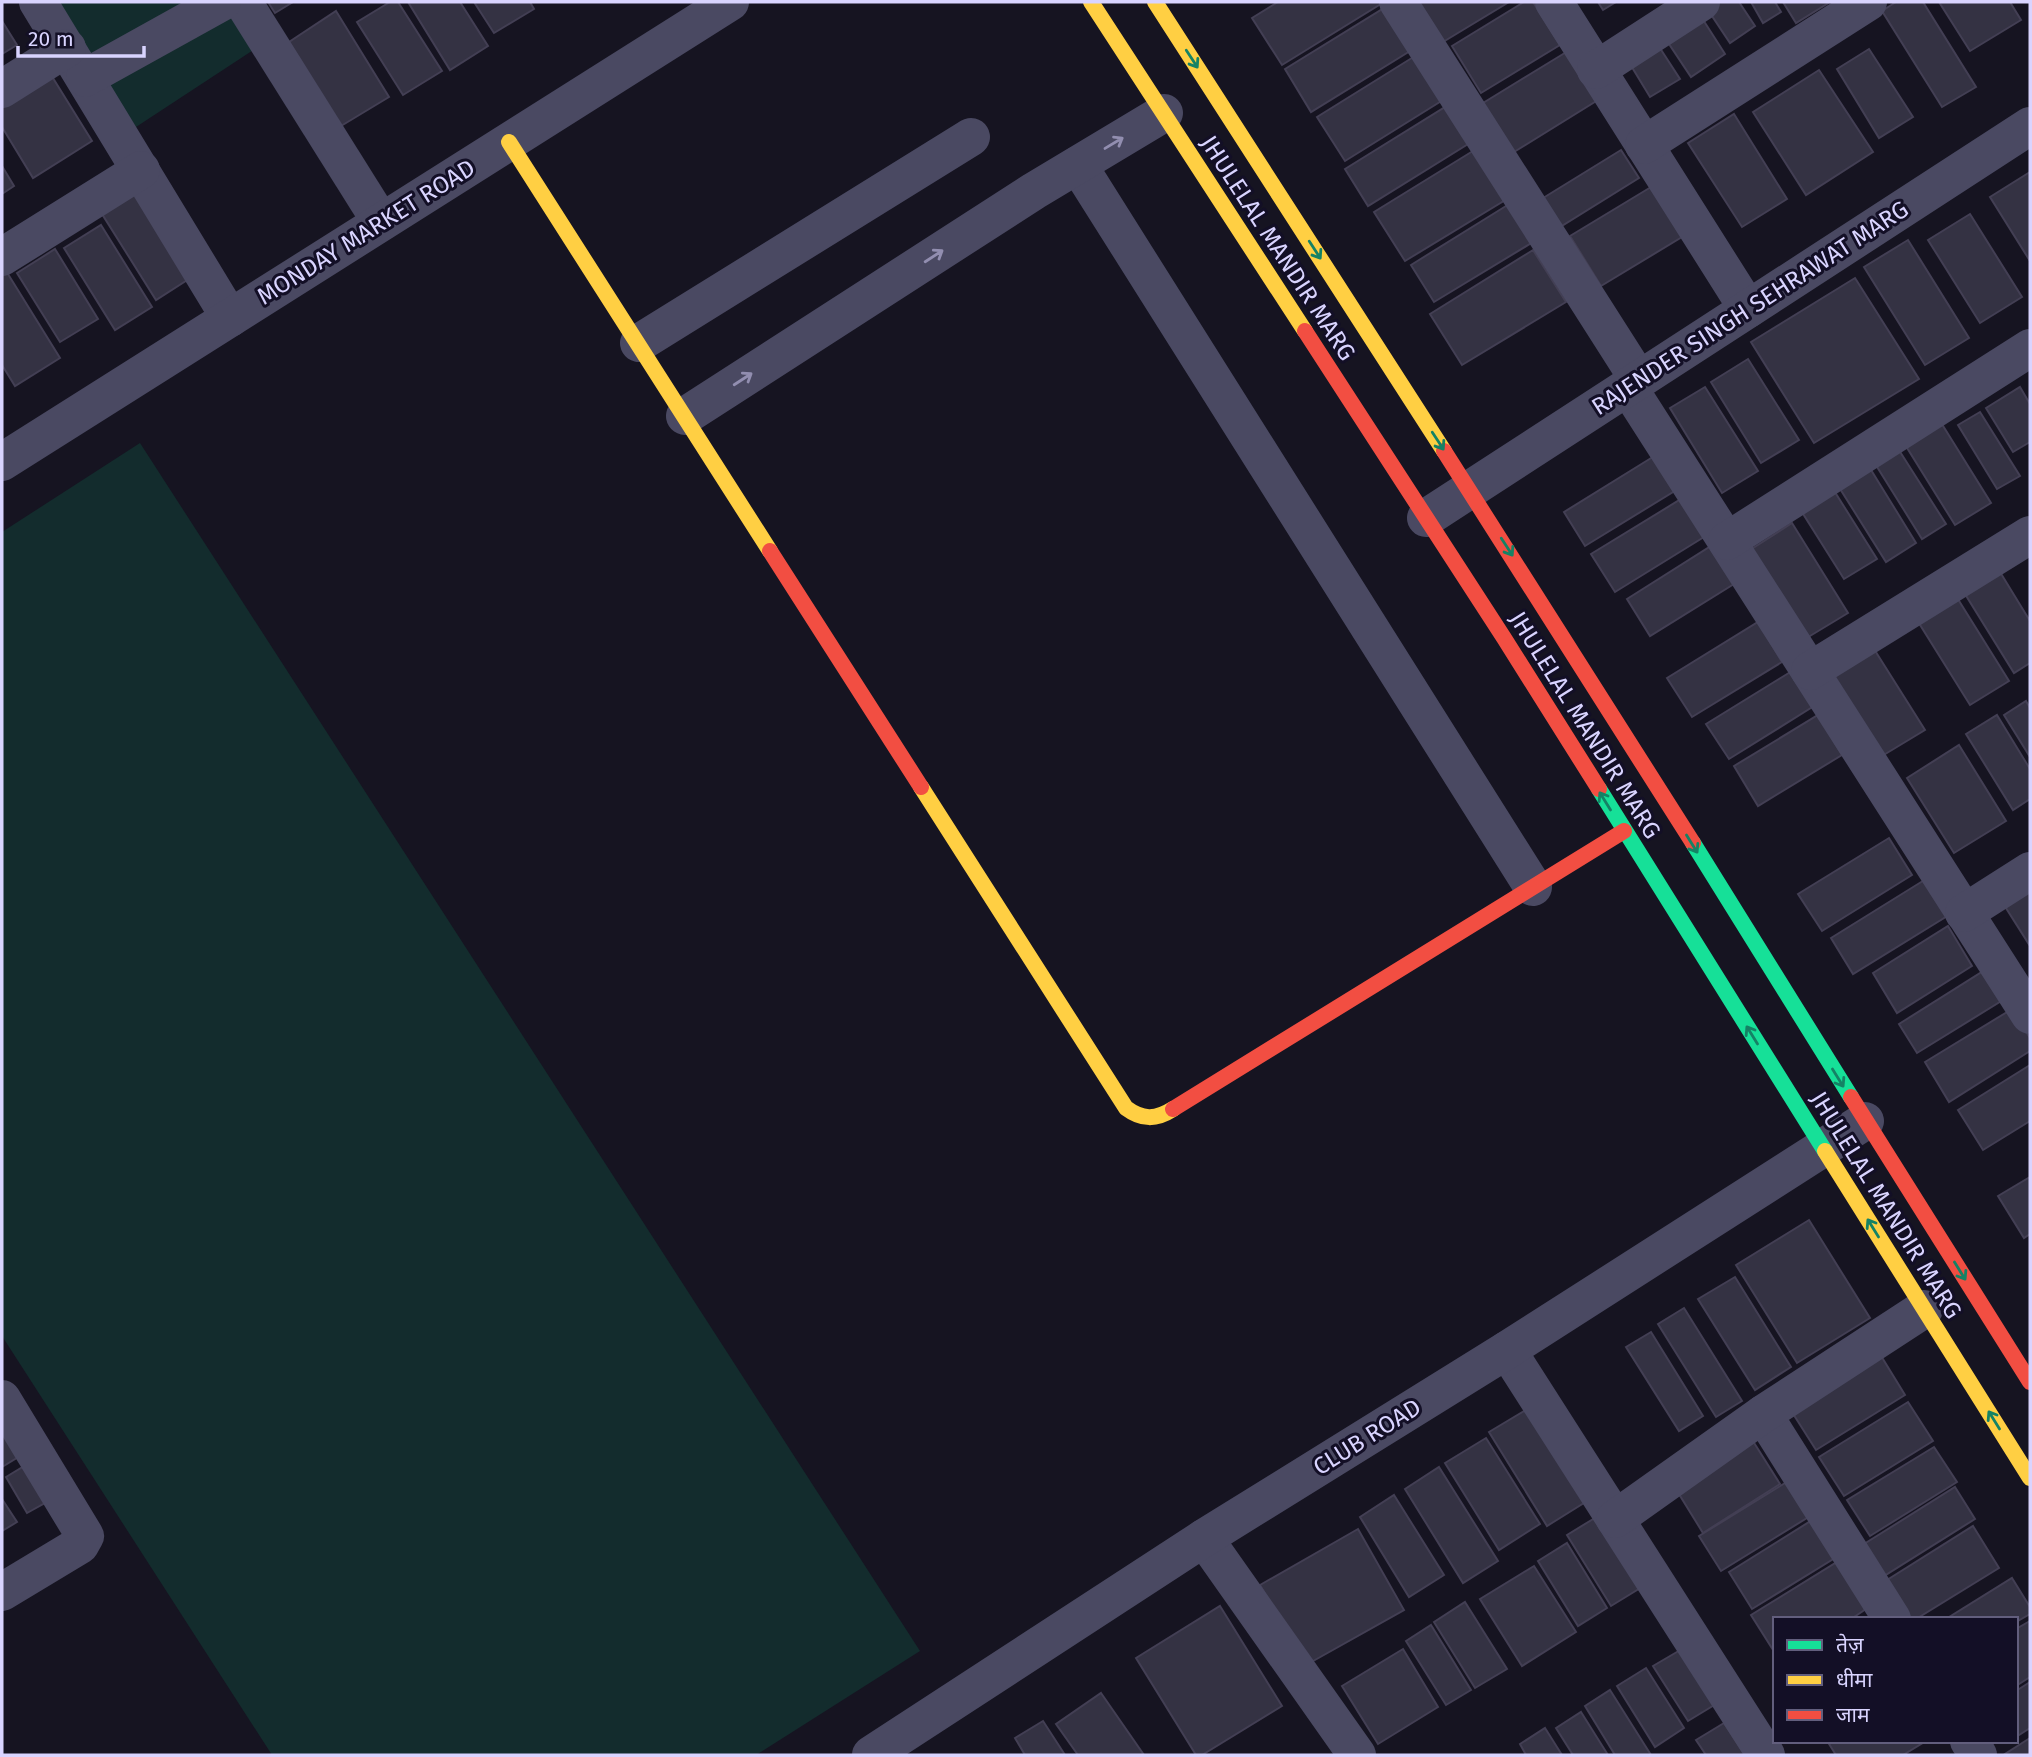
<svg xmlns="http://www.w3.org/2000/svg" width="2032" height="1757" viewBox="0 0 2032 1757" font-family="'Fira Sans','Noto Sans Devanagari',sans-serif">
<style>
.green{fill:#132c2d}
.building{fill:#343243;stroke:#433f54;stroke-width:2}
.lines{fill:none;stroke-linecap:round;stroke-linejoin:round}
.street{stroke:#4a4962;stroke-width:38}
.fast{stroke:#16e098;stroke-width:16}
.slow{stroke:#ffcf43;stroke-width:16}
.jam{stroke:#f24e42;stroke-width:16}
.oneway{stroke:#158265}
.oneway2{stroke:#928eb0}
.labels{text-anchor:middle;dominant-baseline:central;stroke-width:6;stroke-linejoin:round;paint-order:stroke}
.street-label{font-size:24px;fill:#d9d4ff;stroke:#130f26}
</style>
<rect width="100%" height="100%" fill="#161421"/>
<g class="green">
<polygon points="53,2 229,2 258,47 136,127"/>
<polygon points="140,443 920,1651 756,1755 272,1755 2,1336 2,532"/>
</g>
<g class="building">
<polygon points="268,2 293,2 275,13"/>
<polygon points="390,2 398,2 442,71 403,95 357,22"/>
<polygon points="408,2 460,2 488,46 450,70"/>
<polygon points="474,2 530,2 534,9 494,33"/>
<polygon points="1278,2 1384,2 1282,65 1252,18"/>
<polygon points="1418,2 1509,2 1443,42"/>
<polygon points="1524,2 1533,2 1560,45 1481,93 1452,46"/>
<polygon points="1598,2 1616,2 1603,10"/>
<polygon points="1714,2 1739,2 1755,26 1730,43 1706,7"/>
<polygon points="1751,2 1775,2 1781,12 1763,23"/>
<polygon points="1783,2 1830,2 1796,23"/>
<polygon points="1896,2 1923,2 1976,87 1942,107 1882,11"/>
<polygon points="1939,2 2010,2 2021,20 1970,51"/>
<polygon points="1389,5 1415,48 1311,112 1285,69"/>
<polygon points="336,11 389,97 341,126 289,42"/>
<polygon points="1700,15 1725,54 1691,77 1665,38"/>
<polygon points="2,21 17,45 2,54"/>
<polygon points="1656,42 1680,79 1650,97 1627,59"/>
<polygon points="1869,49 1913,117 1879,138 1837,69"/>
<polygon points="1568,51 1598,100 1514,152 1483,103"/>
<polygon points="1415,56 1443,100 1345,161 1317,117"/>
<polygon points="48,70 92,141 33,178 2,127 2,99"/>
<polygon points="1819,70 1873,152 1806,195 1753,112"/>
<polygon points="1450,104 1473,141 1368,206 1345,169"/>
<polygon points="1734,114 1787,199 1742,227 1688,143"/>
<polygon points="1481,146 1512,196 1405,261 1374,212"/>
<polygon points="1621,150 1639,178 1552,232 1535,203"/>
<polygon points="2,166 14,186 2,194"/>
<polygon points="2030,172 2030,261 1990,197"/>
<polygon points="1656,184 1687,234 1601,286 1570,236"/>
<polygon points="138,192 192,277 156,300 102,214"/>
<polygon points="1514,201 1538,239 1434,302 1411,265"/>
<polygon points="1970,214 2022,297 1980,323 1928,240"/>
<polygon points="101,225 152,307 115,330 64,248"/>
<polygon points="1908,240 1969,338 1925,365 1864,267"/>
<polygon points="55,249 98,319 60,342 17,273"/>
<polygon points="1533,250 1566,302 1462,365 1430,314"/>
<polygon points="3,266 60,358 15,386 2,365"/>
<polygon points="1855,278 1919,379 1814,443 1751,342"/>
<polygon points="1748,359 1799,440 1761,463 1711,382"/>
<polygon points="1705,387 1758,471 1722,493 1670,408"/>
<polygon points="2020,387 2030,404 2030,442 2013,452 1986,408"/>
<polygon points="1980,412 2020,476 1997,489 1958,425"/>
<polygon points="1940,421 1991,503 1955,525 1904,443"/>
<polygon points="1897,447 1946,524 1922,539 1874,462"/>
<polygon points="1656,455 1678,489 1585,546 1564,512"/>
<polygon points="1868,465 1916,543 1886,562 1837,484"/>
<polygon points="1833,489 1877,559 1844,579 1800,509"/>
<polygon points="1681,499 1704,537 1615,592 1591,554"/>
<polygon points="1792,523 1848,613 1805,639 1750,550"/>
<polygon points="1711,546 1734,584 1650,636 1627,599"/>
<polygon points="2000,572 2030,621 2030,663 2014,673 1965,594"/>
<polygon points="1956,596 2009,681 1970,705 1917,620"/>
<polygon points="1758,622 1782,662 1692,717 1667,678"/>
<polygon points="1874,649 1925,730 1882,756 1832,675"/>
<polygon points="1792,671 1814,706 1729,759 1706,724"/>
<polygon points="2026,701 2030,708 2030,757 2004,715"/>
<polygon points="1818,715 1842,755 1758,806 1734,766"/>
<polygon points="1997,715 2030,769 2030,799 2013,810 1966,734"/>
<polygon points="1959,745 2006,821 1954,853 1907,778"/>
<polygon points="1889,838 1912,875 1822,931 1798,894"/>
<polygon points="2030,877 2030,946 1999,897"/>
<polygon points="1926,879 1949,915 1853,974 1831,938"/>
<polygon points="1948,926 1972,966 1897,1013 1873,973"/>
<polygon points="1985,970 2003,1000 1917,1053 1899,1024"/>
<polygon points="2012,1009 2030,1038 2030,1051 1949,1102 1925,1062"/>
<polygon points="2030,1065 2030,1121 1983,1150 1958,1110"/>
<polygon points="2030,1177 2030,1234 2024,1238 1998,1196"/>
<polygon points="1809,1220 1870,1318 1797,1363 1736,1265"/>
<polygon points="1735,1277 1791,1367 1755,1390 1698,1299"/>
<polygon points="1684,1308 1742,1401 1716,1417 1658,1324"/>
<polygon points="1651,1332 1703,1416 1679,1431 1626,1347"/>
<polygon points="1875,1346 1905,1395 1816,1450 1785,1401"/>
<polygon points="1908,1402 1933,1441 1844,1496 1819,1457"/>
<polygon points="1534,1405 1592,1498 1547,1526 1489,1432"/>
<polygon points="2,1416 25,1453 2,1467"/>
<polygon points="1486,1438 1540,1524 1499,1550 1445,1463"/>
<polygon points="1751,1438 1780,1484 1703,1533 1674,1486"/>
<polygon points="1934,1447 1957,1482 1870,1536 1847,1500"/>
<polygon points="31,1462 52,1499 27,1513 6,1477"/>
<polygon points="1439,1467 1498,1561 1463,1583 1405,1489"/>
<polygon points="1798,1475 1820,1510 1721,1571 1699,1536"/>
<polygon points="1955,1487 1975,1519 1884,1576 1864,1544"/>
<polygon points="1394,1495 1444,1575 1409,1597 1360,1517"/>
<polygon points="2,1499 17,1522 2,1531"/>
<polygon points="1825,1512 1848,1550 1752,1609 1729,1572"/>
<polygon points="1598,1516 1642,1587 1611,1606 1567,1535"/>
<polygon points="1973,1526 1999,1568 1916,1619 1900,1619 1879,1585"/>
<polygon points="1358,1529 1404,1610 1306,1665 1260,1585"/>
<polygon points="1567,1543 1607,1608 1578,1626 1538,1561"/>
<polygon points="1837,1562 1866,1609 1851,1619 1775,1619 1775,1653 1751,1615"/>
<polygon points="1534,1566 1576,1632 1522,1666 1480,1599"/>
<polygon points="2012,1578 2030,1607 2030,1614 2016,1622 2016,1619 1946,1619"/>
<polygon points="1465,1602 1507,1669 1475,1688 1434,1622"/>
<polygon points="1220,1606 1282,1706 1202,1755 1196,1755 1136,1658"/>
<polygon points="2030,1621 2030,1677 2016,1686 2016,1629"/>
<polygon points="1431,1625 1471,1690 1446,1705 1406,1641"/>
<polygon points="1403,1649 1438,1707 1378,1744 1342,1686"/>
<polygon points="1682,1649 1716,1704 1688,1721 1653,1666"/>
<polygon points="1646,1668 1684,1728 1655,1747 1617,1686"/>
<polygon points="2030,1682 2030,1728 2016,1737 2016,1691"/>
<polygon points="1610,1690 1651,1755 1615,1755 1585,1706"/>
<polygon points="1101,1693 1144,1755 1078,1755 1056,1724"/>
<polygon points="1581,1712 1608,1755 1573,1755 1556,1728"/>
<polygon points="1043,1721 1065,1755 1025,1755 1015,1738"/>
<polygon points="1724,1723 1745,1755 1706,1755 1696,1740"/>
<polygon points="1545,1728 1562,1755 1526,1755 1520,1744"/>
<polygon points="2030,1738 2030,1755 2006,1755 2005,1754"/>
<polygon points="1835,1741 1926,1741 1903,1755 1836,1755 1829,1744"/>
</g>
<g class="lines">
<g class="street">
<polyline points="38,2 230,318"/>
<polyline points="243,2 381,222"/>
<polyline points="1398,2 1639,380"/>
<polyline points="1554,2 1748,309"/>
<polyline points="1596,70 1701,2"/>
<polyline points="85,78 222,2"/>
<polyline points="2,89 67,48"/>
<polyline points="1644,145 1868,2"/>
<polyline points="1078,165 1533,887"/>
<polyline points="2,257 141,170"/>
<polyline points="639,343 971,137"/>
<polyline points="1628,387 2030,1015"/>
<polyline points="685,416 1034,191 1164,113"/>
<polyline points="2,462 730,2"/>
<polyline points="1426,518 2030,126"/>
<polyline points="1727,541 2030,348"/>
<polyline points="1810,671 2030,535"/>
<polyline points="1964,913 2030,871"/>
<polyline points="1507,1350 1766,1755"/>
<polyline points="2,1399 85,1536 80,1545 2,1592"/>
<polyline points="1763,1414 1892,1619"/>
<polyline points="1615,1519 1763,1414 1924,1309"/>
<polyline points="1204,1538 1357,1755"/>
<polyline points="1969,1741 1978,1755"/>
<polyline points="871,1755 1204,1538 1507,1350 1865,1121"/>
</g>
<g class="fast">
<polyline points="1599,789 1825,1151"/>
<polyline points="1693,843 1851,1097"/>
</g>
<g class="slow">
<polyline points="1091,2 1305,331"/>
<polyline points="1155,2 1444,451"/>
<polyline points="509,142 770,551"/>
<path d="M 921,787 L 1126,1108 C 1142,1120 1156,1120 1173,1109"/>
<polyline points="1825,1151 2030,1478"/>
</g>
<g class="jam">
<polyline points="1305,331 1504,638 1599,789"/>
<polyline points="1444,451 1693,843"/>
<polyline points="770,551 921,787"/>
<polyline points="1851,1097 2030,1382"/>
<polyline points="1173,1109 1624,831"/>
</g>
</g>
<defs><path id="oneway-shaft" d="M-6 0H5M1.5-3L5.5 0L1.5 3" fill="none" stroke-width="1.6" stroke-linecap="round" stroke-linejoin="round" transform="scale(1.75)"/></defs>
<g class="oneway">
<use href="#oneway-shaft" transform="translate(1192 59) rotate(57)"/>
<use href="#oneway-shaft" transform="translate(1315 250) rotate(57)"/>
<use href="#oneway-shaft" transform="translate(1438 441) rotate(57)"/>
<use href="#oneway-shaft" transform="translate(1507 547) rotate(57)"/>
<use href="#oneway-shaft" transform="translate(1605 801) rotate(-122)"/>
<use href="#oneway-shaft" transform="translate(1692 844) rotate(58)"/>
<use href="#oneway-shaft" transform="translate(1752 1035) rotate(-122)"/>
<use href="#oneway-shaft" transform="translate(1838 1078) rotate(58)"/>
<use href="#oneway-shaft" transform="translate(1873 1228) rotate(-122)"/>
<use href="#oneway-shaft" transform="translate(1960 1271) rotate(58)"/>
<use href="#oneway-shaft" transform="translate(1994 1420) rotate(-122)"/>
</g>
<g class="oneway2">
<use href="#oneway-shaft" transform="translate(1114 143) rotate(-31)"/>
<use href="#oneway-shaft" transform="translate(934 256) rotate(-33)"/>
<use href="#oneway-shaft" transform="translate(743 379) rotate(-33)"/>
</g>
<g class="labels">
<g class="street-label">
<text transform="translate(366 232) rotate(-32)">MONDAY MARKET ROAD</text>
<text transform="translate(1278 248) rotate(57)">JHULELAL MANDIR MARG</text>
<text transform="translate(1750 308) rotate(-33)">RAJENDER SINGH SEHRAWAT MARG</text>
<text transform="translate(1585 725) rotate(58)">JHULELAL MANDIR MARG</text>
<text transform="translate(1886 1205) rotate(58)">JHULELAL MANDIR MARG</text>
<text transform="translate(1367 1437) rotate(-32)">CLUB ROAD</text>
</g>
</g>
<rect width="2032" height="1757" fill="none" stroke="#d9d4ff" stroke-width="7"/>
<rect x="1773" y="1617" width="245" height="126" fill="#130f26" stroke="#625e7d" stroke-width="2"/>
<rect x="1787" y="1640" width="35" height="10" fill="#16e098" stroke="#625e7d" stroke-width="2"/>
<text x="1836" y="1652" font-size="21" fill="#d9d4ff">तेज़</text>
<rect x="1787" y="1675" width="35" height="10" fill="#ffcf43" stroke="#625e7d" stroke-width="2"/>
<text x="1836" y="1687" font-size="21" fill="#d9d4ff">धीमा</text>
<rect x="1787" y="1710" width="35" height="10" fill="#f24e42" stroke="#625e7d" stroke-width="2"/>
<text x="1836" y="1722" font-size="21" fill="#d9d4ff">जाम</text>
<path d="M18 46v10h126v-10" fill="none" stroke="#d9d4ff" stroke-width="3.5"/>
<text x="28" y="46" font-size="21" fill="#d9d4ff" stroke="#130f26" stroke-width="5" paint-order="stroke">20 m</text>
</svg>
